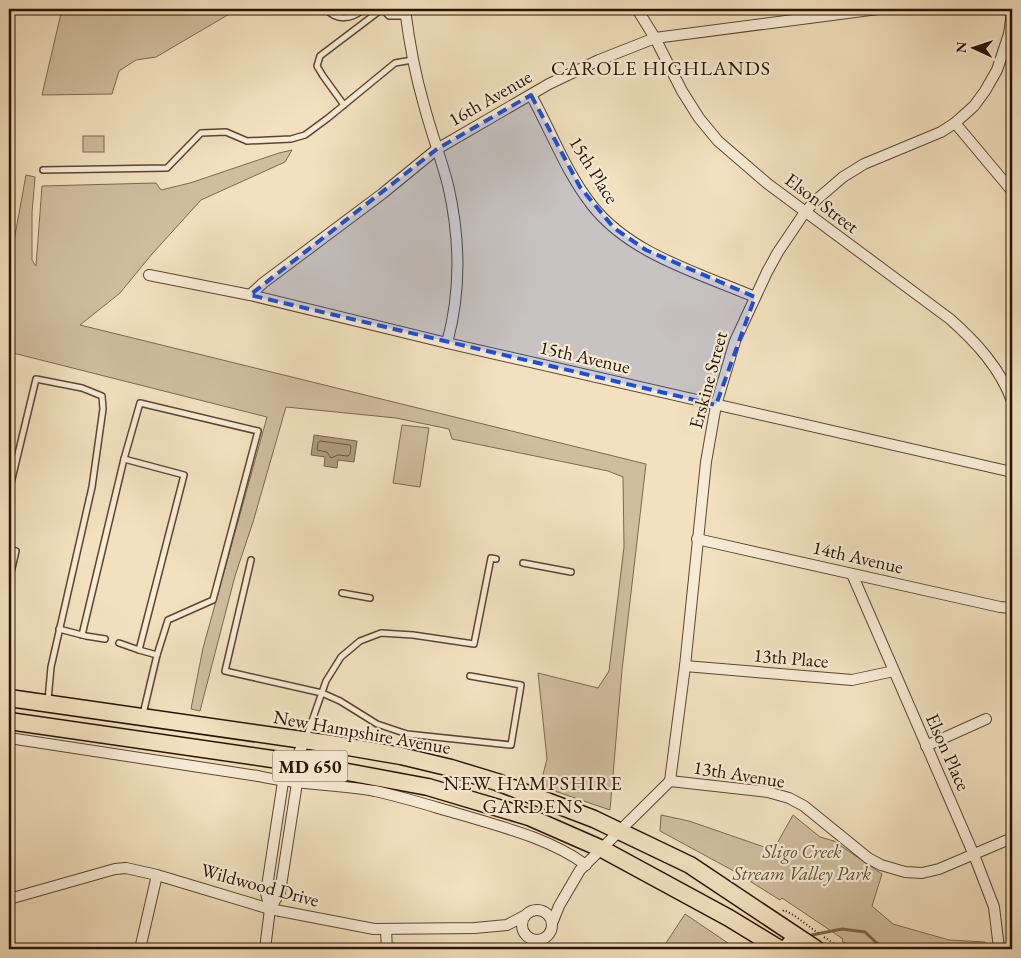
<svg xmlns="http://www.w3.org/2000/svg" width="1021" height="958" viewBox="0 0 1021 958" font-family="'EB Garamond',serif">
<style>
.green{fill:#d0bd9e;stroke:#7d6850}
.water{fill:#ae9a7e;stroke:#79644c}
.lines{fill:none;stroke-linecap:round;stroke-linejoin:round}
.shore{stroke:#6c5640;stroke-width:1}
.stream{stroke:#79644c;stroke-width:3}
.lane-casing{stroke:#5c4631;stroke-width:8}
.street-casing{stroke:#5c4631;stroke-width:12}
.secondary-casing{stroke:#2a1302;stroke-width:18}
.primary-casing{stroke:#2a1302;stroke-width:19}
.path{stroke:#2a1302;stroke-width:2;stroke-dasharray:1 2.5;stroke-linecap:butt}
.lane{stroke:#f7ebd5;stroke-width:5}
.street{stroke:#f7ebd5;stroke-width:10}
.secondary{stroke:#f7ebd5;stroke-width:15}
.primary{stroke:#f2e0be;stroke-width:16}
.marked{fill:#1d4ed8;fill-opacity:0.2;stroke:#1d4ed8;stroke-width:4;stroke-dasharray:10 6;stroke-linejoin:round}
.labels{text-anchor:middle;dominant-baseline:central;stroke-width:4.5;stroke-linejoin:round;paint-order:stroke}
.shield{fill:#f7ebd5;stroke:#685441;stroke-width:1}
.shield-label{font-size:18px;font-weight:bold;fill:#2a1302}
.street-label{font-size:19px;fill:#2a1302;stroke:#f7ebd5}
.park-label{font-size:19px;font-style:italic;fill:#644e39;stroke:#f7ebd5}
.neighbourhood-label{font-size:20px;letter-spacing:1px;fill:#2a1302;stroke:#f7ebd5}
</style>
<rect width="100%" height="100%" fill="#f2e0be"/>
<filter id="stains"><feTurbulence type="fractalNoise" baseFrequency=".004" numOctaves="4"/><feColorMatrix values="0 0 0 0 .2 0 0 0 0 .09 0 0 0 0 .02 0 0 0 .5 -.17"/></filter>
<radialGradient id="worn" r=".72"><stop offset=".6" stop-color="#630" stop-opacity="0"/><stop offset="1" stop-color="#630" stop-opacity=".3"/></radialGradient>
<g class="green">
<polygon points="62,9 238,9 156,57 136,60 119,71 112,94 42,95"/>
<rect x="83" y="136" width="21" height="16"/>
<polygon points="292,150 285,162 201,200 152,254 120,293 80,325 646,464 622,670 610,810 540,786 547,759 538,673 598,688 609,671 624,547 623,477 608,471 452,439 449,429 396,418 286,407 253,522 235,576 200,711 191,709 203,648 267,417 9,352 9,268 26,175 35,177 32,213 32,260 36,266 42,186 156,183 161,190 190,183 279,153"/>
<polygon points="402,425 429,428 420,487 393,483"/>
<polygon points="661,815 689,821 770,849 775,847 793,815 820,837 834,841 882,874 872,906 893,924 949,940 985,942 986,949 854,949 842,941 843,939 782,898 780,900 732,870 660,831"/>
<polygon points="685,914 728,943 724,949 662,949"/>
</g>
<polygon class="water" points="314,435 357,441 354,462 338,460 337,468 324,466 325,457 311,455"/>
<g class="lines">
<polygon class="shore" points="320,441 350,445 351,447 350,454 348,456 338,455 331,458 327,452 317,450 318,443"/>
<g class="stream">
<polyline points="807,936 842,929 865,932 883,949"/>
<polyline points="745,949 762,946"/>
</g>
<g class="lane-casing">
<g id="lane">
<path d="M 326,9 C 337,22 352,19 364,9"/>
<polyline points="344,105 323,76 317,66 320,56 382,9 389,16 406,16"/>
<polyline points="43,170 167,168 201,133 226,132 247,141 291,139 305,135 328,118 395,63 412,60"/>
<polyline points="9,483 11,483 36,379 82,388 102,396 103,409 92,487 51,667 48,700"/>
<polyline points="9,549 16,551 9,581"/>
<polyline points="251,560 225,671 322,693 340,701 377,724 407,734 511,745 521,685 470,676"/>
<polyline points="523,563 571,572"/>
<polyline points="342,593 370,598"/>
<polyline points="59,629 86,636 105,639"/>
<polyline points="82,635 124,459 140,403 258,431 213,600 168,620 157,655"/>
<polyline points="119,643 139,650 184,475 124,459"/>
<polyline points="139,650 157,655 143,714"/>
<polyline points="306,738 326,681 341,657 360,641 381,633 413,635 474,644 491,558 496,559"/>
</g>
</g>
<g class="street-casing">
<g id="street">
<path d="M 405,9 C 409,41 415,74 424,105 C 431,132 441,158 448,185 C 460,237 461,292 447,343"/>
<path d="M 637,9 L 655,38 L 682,91 L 699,118 L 718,141 L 768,184 L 950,319 C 976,342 1000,368 1012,401"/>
<path d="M 531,95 C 551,131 566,172 591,204 C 629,254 699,273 755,297"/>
<polyline points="955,123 1012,191"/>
<polyline points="149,275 250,295 447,343 1012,472"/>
<polyline points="250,295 263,283 382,194 437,149 549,84 599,60 655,38 878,9"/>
<polyline points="697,539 1000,607 1012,608"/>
<polyline points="852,574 974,855 994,907 999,948"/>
<polyline points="685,666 852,680 894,671"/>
<path d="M 9,738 L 258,776 C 297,785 335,784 375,791 C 403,797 431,806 459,814 C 502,827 549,838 586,865"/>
<polyline points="926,746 986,719"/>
<polyline points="670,781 768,792 789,798 804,806 868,858 881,865 905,872 922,873 939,869 1012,838"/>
<polyline points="9,899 115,869 126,868 157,875 270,909 374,929 475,928 507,925 524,916"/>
<polyline points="270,909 280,892 297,783 293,762"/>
<circle cx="537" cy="925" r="15"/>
<polyline points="553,921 559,906 580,870 670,781 685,666 706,462 716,405 735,341 767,272 778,252 805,212 815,201 843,177 864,164 941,132 955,123 974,106 985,91 997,70 1009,34 1012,12"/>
<polyline points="386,930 387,949"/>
<polyline points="140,949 157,875"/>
<polyline points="265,949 270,909 266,893 283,782 305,741"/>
</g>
</g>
<g class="secondary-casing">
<polyline id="secondary" points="785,949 796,937"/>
</g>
<g class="primary-casing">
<g id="primary">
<polyline points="9,698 331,744 401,756 451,768 497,782 594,819 690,865 816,949"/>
<polyline points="9,721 293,762 428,787 529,817 602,849 729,918 780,949"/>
</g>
</g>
<g class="path">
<polyline points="783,911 784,910 795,916 818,933"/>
<polyline points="824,937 842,949"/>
</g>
<use href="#lane" class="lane"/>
<use href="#street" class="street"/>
<use href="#secondary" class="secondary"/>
<use href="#primary" class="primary"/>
</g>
<path class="marked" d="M 531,95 L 580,187 L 614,228 L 646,250 L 755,297 L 716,405 L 250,295 L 437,149 Z"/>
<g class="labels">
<rect class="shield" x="272.5" y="750.5" width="75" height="31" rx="4"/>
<g class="shield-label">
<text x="310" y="766">MD 650</text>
</g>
<g class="street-label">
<text transform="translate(490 98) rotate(-30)">16th Avenue</text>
<text transform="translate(594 170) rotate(58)">15th Place</text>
<text transform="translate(822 203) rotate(37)">Elson Street</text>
<text transform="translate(585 357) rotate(13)">15th Avenue</text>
<text transform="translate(708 380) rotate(-75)">Erskine Street</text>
<text transform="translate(858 557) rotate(13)">14th Avenue</text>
<text transform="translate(791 658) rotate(5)">13th Place</text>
<text transform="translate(362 732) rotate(10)">New Hampshire Avenue</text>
<text transform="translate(948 752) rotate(66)">Elson Place</text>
<text transform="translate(739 774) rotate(9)">13th Avenue</text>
<text transform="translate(260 885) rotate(15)">Wildwood Drive</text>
</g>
<g class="park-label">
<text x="802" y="851">Sligo Creek<tspan x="802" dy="22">Stream Valley Park</tspan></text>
</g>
<g class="neighbourhood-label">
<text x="661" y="68">CAROLE HIGHLANDS</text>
<text x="533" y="783">NEW HAMPSHIRE<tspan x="533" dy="23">GARDENS</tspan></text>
</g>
</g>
<rect width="1021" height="958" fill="none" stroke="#f2e0be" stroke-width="30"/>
<rect x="10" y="10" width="1001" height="938" fill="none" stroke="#2a1302" stroke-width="2.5"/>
<rect x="15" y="15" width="991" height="928" fill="none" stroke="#2a1302"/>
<g transform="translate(974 48) rotate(273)" stroke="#f7ebd5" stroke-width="4" paint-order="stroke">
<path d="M0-4L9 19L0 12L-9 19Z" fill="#2a1302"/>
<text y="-8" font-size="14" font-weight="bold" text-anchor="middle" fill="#2a1302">N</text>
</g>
<rect width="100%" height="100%" filter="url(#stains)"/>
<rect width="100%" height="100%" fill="url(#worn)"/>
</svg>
